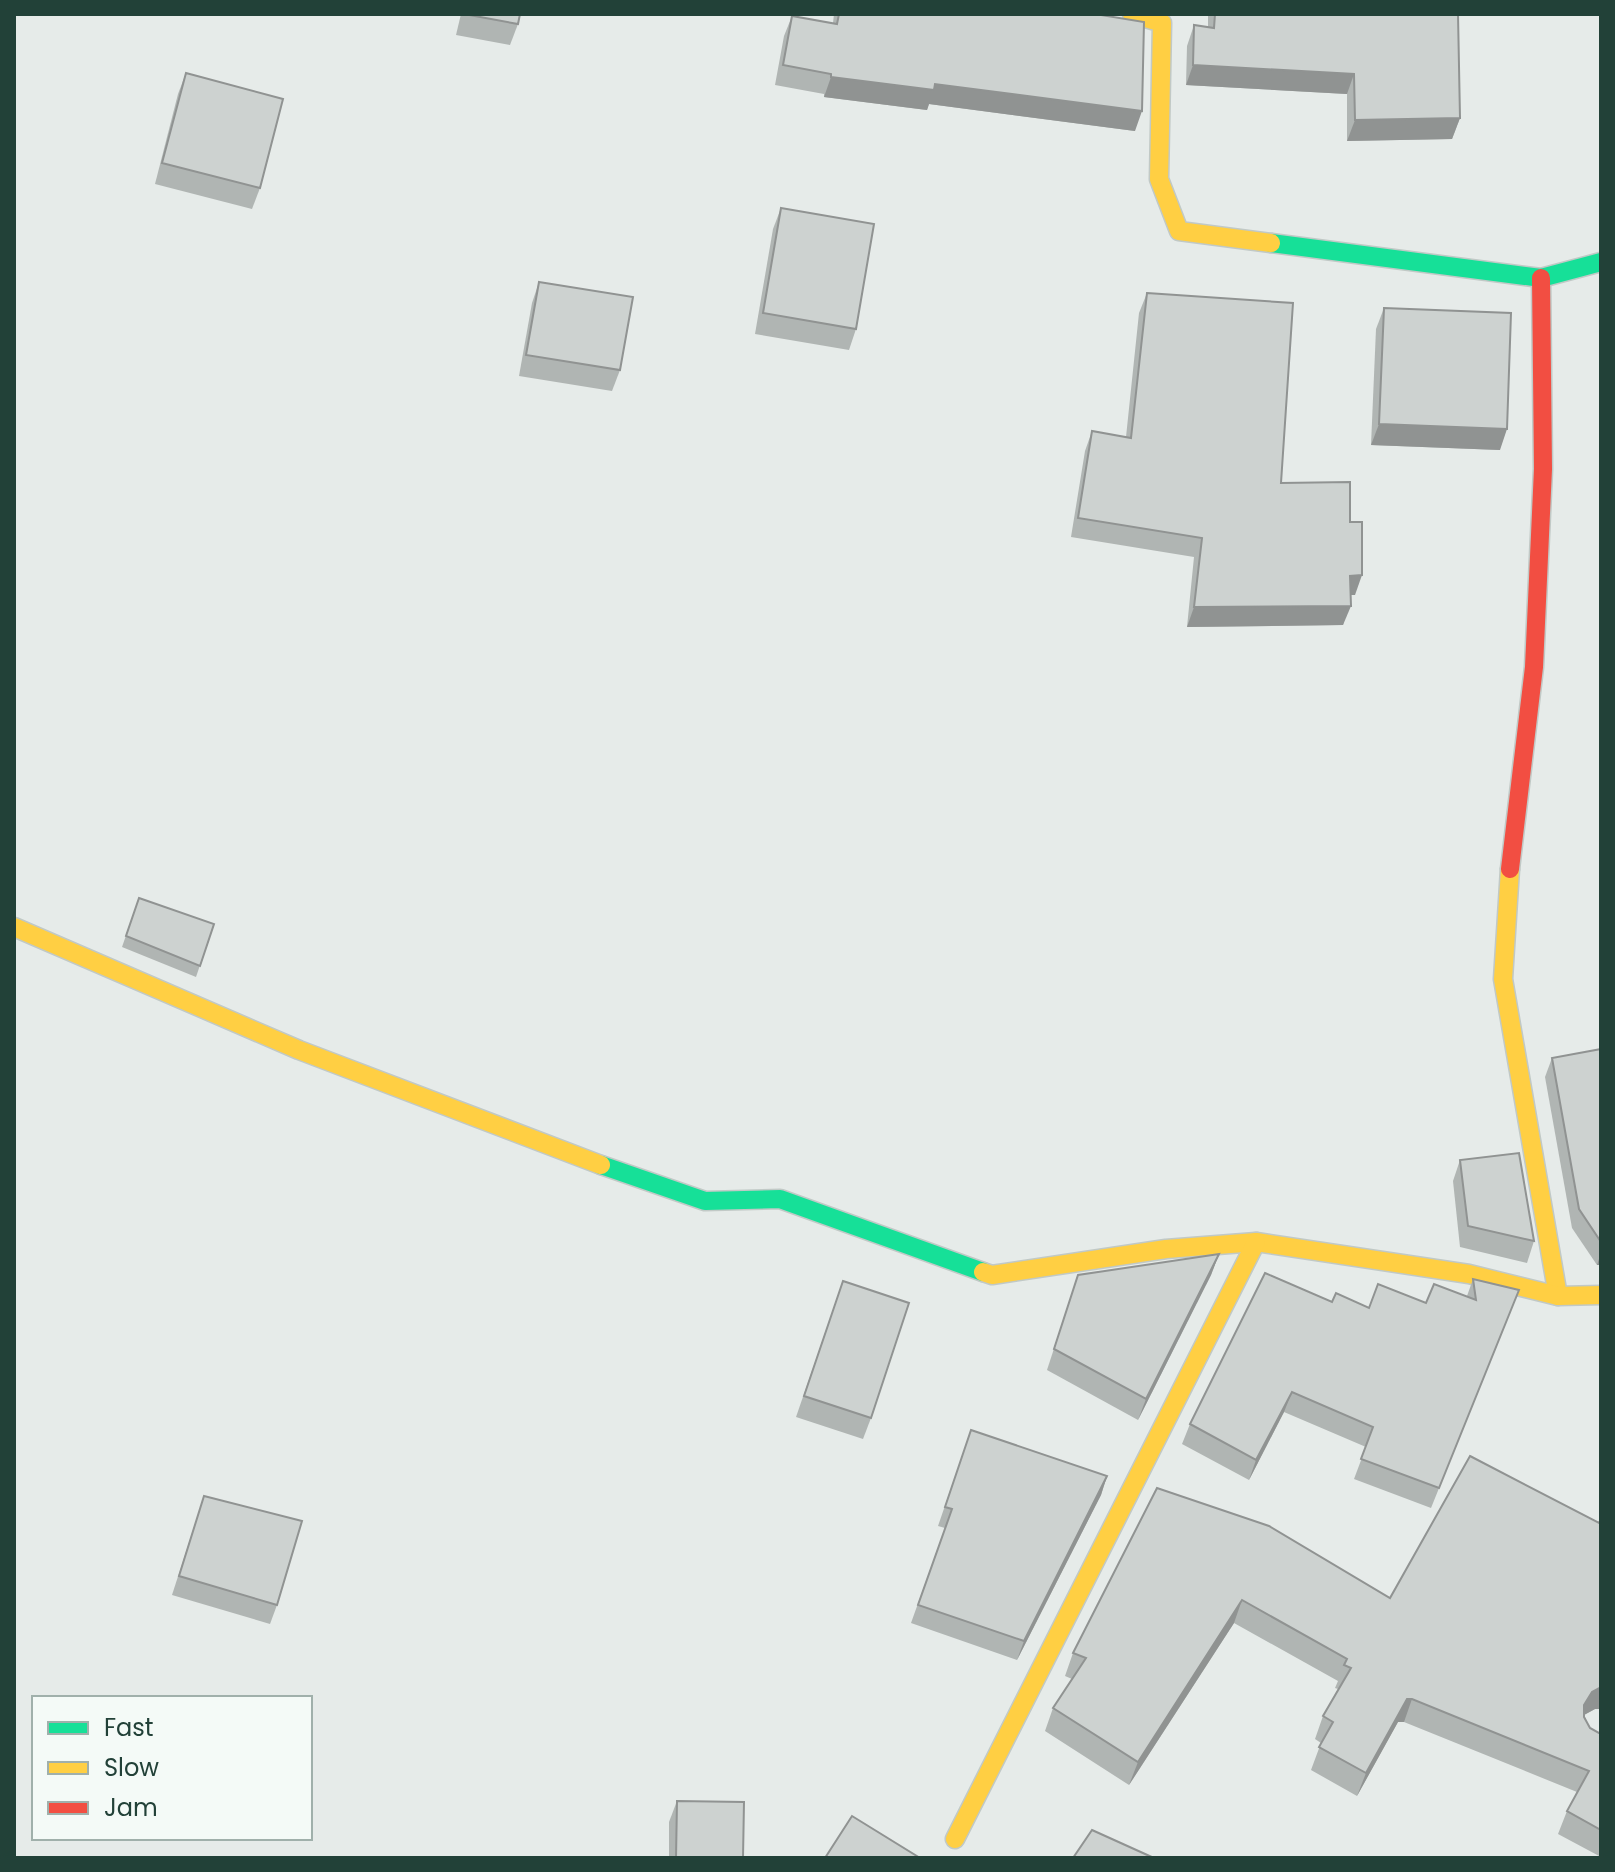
<svg xmlns="http://www.w3.org/2000/svg" width="1615" height="1872" viewBox="0 0 1615 1872" font-family="Poppins,sans-serif">
<style>
.lines{fill:none;stroke-linecap:round;stroke-linejoin:round}
.fast-casing{stroke:#c1c9c6;stroke-width:21}
.slow-casing{stroke:#c1c9c6;stroke-width:21}
.jam-casing{stroke:#c1c9c6;stroke-width:21}
.fast{stroke:#16e098;stroke-width:18}
.slow{stroke:#ffcf43;stroke-width:18}
.jam{stroke:#f24e42;stroke-width:18}
.wall{fill:#b0b5b3}
.shaded-wall{fill:#909392}
.building{fill:#cdd2d0;stroke:#909392;stroke-width:2}
</style>
<rect width="100%" height="100%" fill="#e6ebe9"/>
<g class="lines">
<g class="fast-casing">
<g id="fast">
<polyline points="1271,243 1541,278 1601,262"/>
<polyline points="601,1165 705,1201 780,1199 983,1272"/>
</g>
</g>
<g class="slow-casing">
<g id="slow">
<polyline points="1132,14 1162,23 1159,179 1179,231 1271,243"/>
<polyline points="1510,869 1503,979 1558,1296"/>
<polyline points="14,927 299,1050 601,1165"/>
<polyline points="983,1272 992,1275 1166,1249 1256,1242 1469,1274 1558,1296 1601,1295"/>
<polyline points="955,1839 1256,1242"/>
</g>
</g>
<g class="jam-casing">
<polyline id="jam" points="1510,869 1534,667 1543,469 1541,278"/>
</g>
<use href="#fast" class="fast"/>
<use href="#slow" class="slow"/>
<use href="#jam" class="jam"/>
</g>
<g class="wall">
<polygon points="461,14 520,14 518,24 510,45 456,35"/>
<polygon points="834,14 1095,14 1135,131 929,104 927,110 824,97 824,94 775,85 784,36 792,16 833,23"/>
<polygon points="1208,14 1458,14 1460,118 1452,139 1347,141 1347,94 1186,85 1187,46 1194,25 1208,27"/>
<polygon points="186,73 260,188 252,209 155,184 178,94"/>
<polygon points="781,208 856,329 849,350 755,334 773,229"/>
<polygon points="539,282 620,370 612,391 519,376 532,303"/>
<polygon points="1147,293 1281,483 1350,522 1355,595 1351,595 1343,625 1187,627 1194,557 1071,537 1085,451 1092,431 1126,437 1139,313"/>
<polygon points="1384,308 1500,450 1371,445 1376,329"/>
<polygon points="139,898 214,924 196,977 122,947"/>
<polygon points="1601,1049 1601,1265 1597,1265 1572,1228 1545,1077 1552,1058"/>
<polygon points="1460,1160 1534,1241 1527,1263 1460,1247 1453,1181"/>
<polygon points="1219,1254 1211,1275 1138,1420 1047,1370 1078,1275"/>
<polygon points="1473,1279 1511,1310 1431,1508 1354,1479 1366,1447 1284,1412 1249,1480 1182,1444 1190,1424 1332,1302 1369,1308 1426,1303 1467,1296"/>
<polygon points="843,1281 871,1418 863,1439 796,1417"/>
<polygon points="971,1430 1107,1476 1101,1495 1017,1660 911,1623 945,1528 938,1526"/>
<polygon points="1157,1488 1390,1598 1601,1709 1595,1709 1584,1715 1590,1728 1601,1734 1601,1857 1558,1834 1567,1811 1577,1792 1404,1722 1398,1722 1357,1796 1311,1770 1321,1743 1315,1739 1323,1716 1338,1689 1335,1688 1338,1681 1234,1623 1129,1785 1045,1731 1053,1708 1072,1679 1065,1676 1073,1653"/>
<polygon points="204,1496 277,1605 270,1624 172,1595"/>
<polygon points="677,1801 743,1858 669,1858 669,1822"/>
</g>
<g class="shaded-wall">
<polygon points="1193,65 1354,74 1347,94 1186,85"/>
<polygon points="831,77 935,84 1142,111 1135,131 929,104 927,110 824,97"/>
<polygon points="1460,118 1452,139 1347,141 1355,120"/>
<polygon points="1379,424 1507,429 1500,450 1371,445"/>
<polygon points="1362,575 1355,595 1343,595 1350,576"/>
<polygon points="1351,606 1343,625 1187,627 1194,607"/>
<polygon points="1601,1253 1601,1265 1597,1265"/>
<polygon points="1219,1254 1211,1275 1138,1420 1146,1399"/>
<polygon points="1292,1392 1284,1412 1249,1480 1256,1460"/>
<polygon points="1107,1476 1101,1495 1017,1660 1024,1641"/>
<polygon points="1242,1600 1234,1623 1129,1785 1138,1762"/>
<polygon points="1601,1687 1601,1709 1595,1709 1584,1715 1584,1705 1592,1692"/>
<polygon points="1407,1699 1412,1699 1404,1722 1398,1722 1357,1796 1366,1773"/>
</g>
<g class="building">
<polygon points="464,14 520,14 518,24"/>
<polygon points="839,14 1095,14 1144,22 1142,111 935,84 934,90 831,77 831,74 783,65 792,16 837,24"/>
<polygon points="1215,14 1458,14 1460,118 1355,120 1354,74 1193,65 1194,25 1214,28"/>
<polygon points="186,73 283,99 260,188 162,163"/>
<polygon points="781,208 874,224 856,329 763,313"/>
<polygon points="539,282 633,297 620,370 526,355"/>
<polygon points="1147,293 1293,303 1281,483 1350,482 1350,522 1362,522 1362,575 1350,576 1351,606 1194,607 1202,538 1078,518 1092,431 1131,438"/>
<polygon points="1384,308 1511,313 1507,429 1379,424"/>
<polygon points="139,898 214,924 200,966 126,936"/>
<polygon points="1601,1049 1601,1242 1579,1209 1552,1058"/>
<polygon points="1519,1153 1534,1241 1468,1226 1460,1160"/>
<polygon points="1219,1254 1146,1399 1054,1349 1078,1275"/>
<polygon points="1265,1273 1332,1302 1336,1293 1369,1308 1378,1284 1426,1303 1434,1284 1476,1300 1473,1279 1519,1290 1439,1488 1361,1459 1373,1427 1292,1392 1256,1460 1190,1424"/>
<polygon points="843,1281 909,1303 871,1418 804,1396"/>
<polygon points="971,1430 1107,1476 1024,1641 918,1605 952,1509 945,1507"/>
<polygon points="1470,1456 1599,1523 1601,1519 1601,1687 1592,1692 1584,1705 1584,1717 1590,1728 1601,1734 1601,1830 1567,1811 1589,1771 1412,1699 1407,1699 1366,1773 1319,1747 1333,1722 1323,1716 1351,1668 1344,1665 1347,1659 1242,1600 1138,1762 1053,1708 1086,1658 1073,1653 1157,1488 1269,1526 1390,1598"/>
<polygon points="204,1496 302,1521 277,1605 179,1576"/>
<polygon points="677,1801 744,1802 743,1858 676,1858"/>
<polygon points="852,1816 920,1858 825,1858"/>
<polygon points="1092,1830 1154,1858 1073,1858"/>
</g>
<rect width="1615" height="1872" fill="none" stroke="#224138" stroke-width="32"/>
<rect x="32" y="1696" width="280" height="144" fill="#f4faf7" stroke="#a0b0ab" stroke-width="2"/>
<rect x="48" y="1722" width="40" height="12" fill="#16e098" stroke="#a0b0ab" stroke-width="2"/>
<text x="104" y="1736" font-size="24" fill="#224138">Fast</text>
<rect x="48" y="1762" width="40" height="12" fill="#ffcf43" stroke="#a0b0ab" stroke-width="2"/>
<text x="104" y="1776" font-size="24" fill="#224138">Slow</text>
<rect x="48" y="1802" width="40" height="12" fill="#f24e42" stroke="#a0b0ab" stroke-width="2"/>
<text x="104" y="1816" font-size="24" fill="#224138">Jam</text>
</svg>
